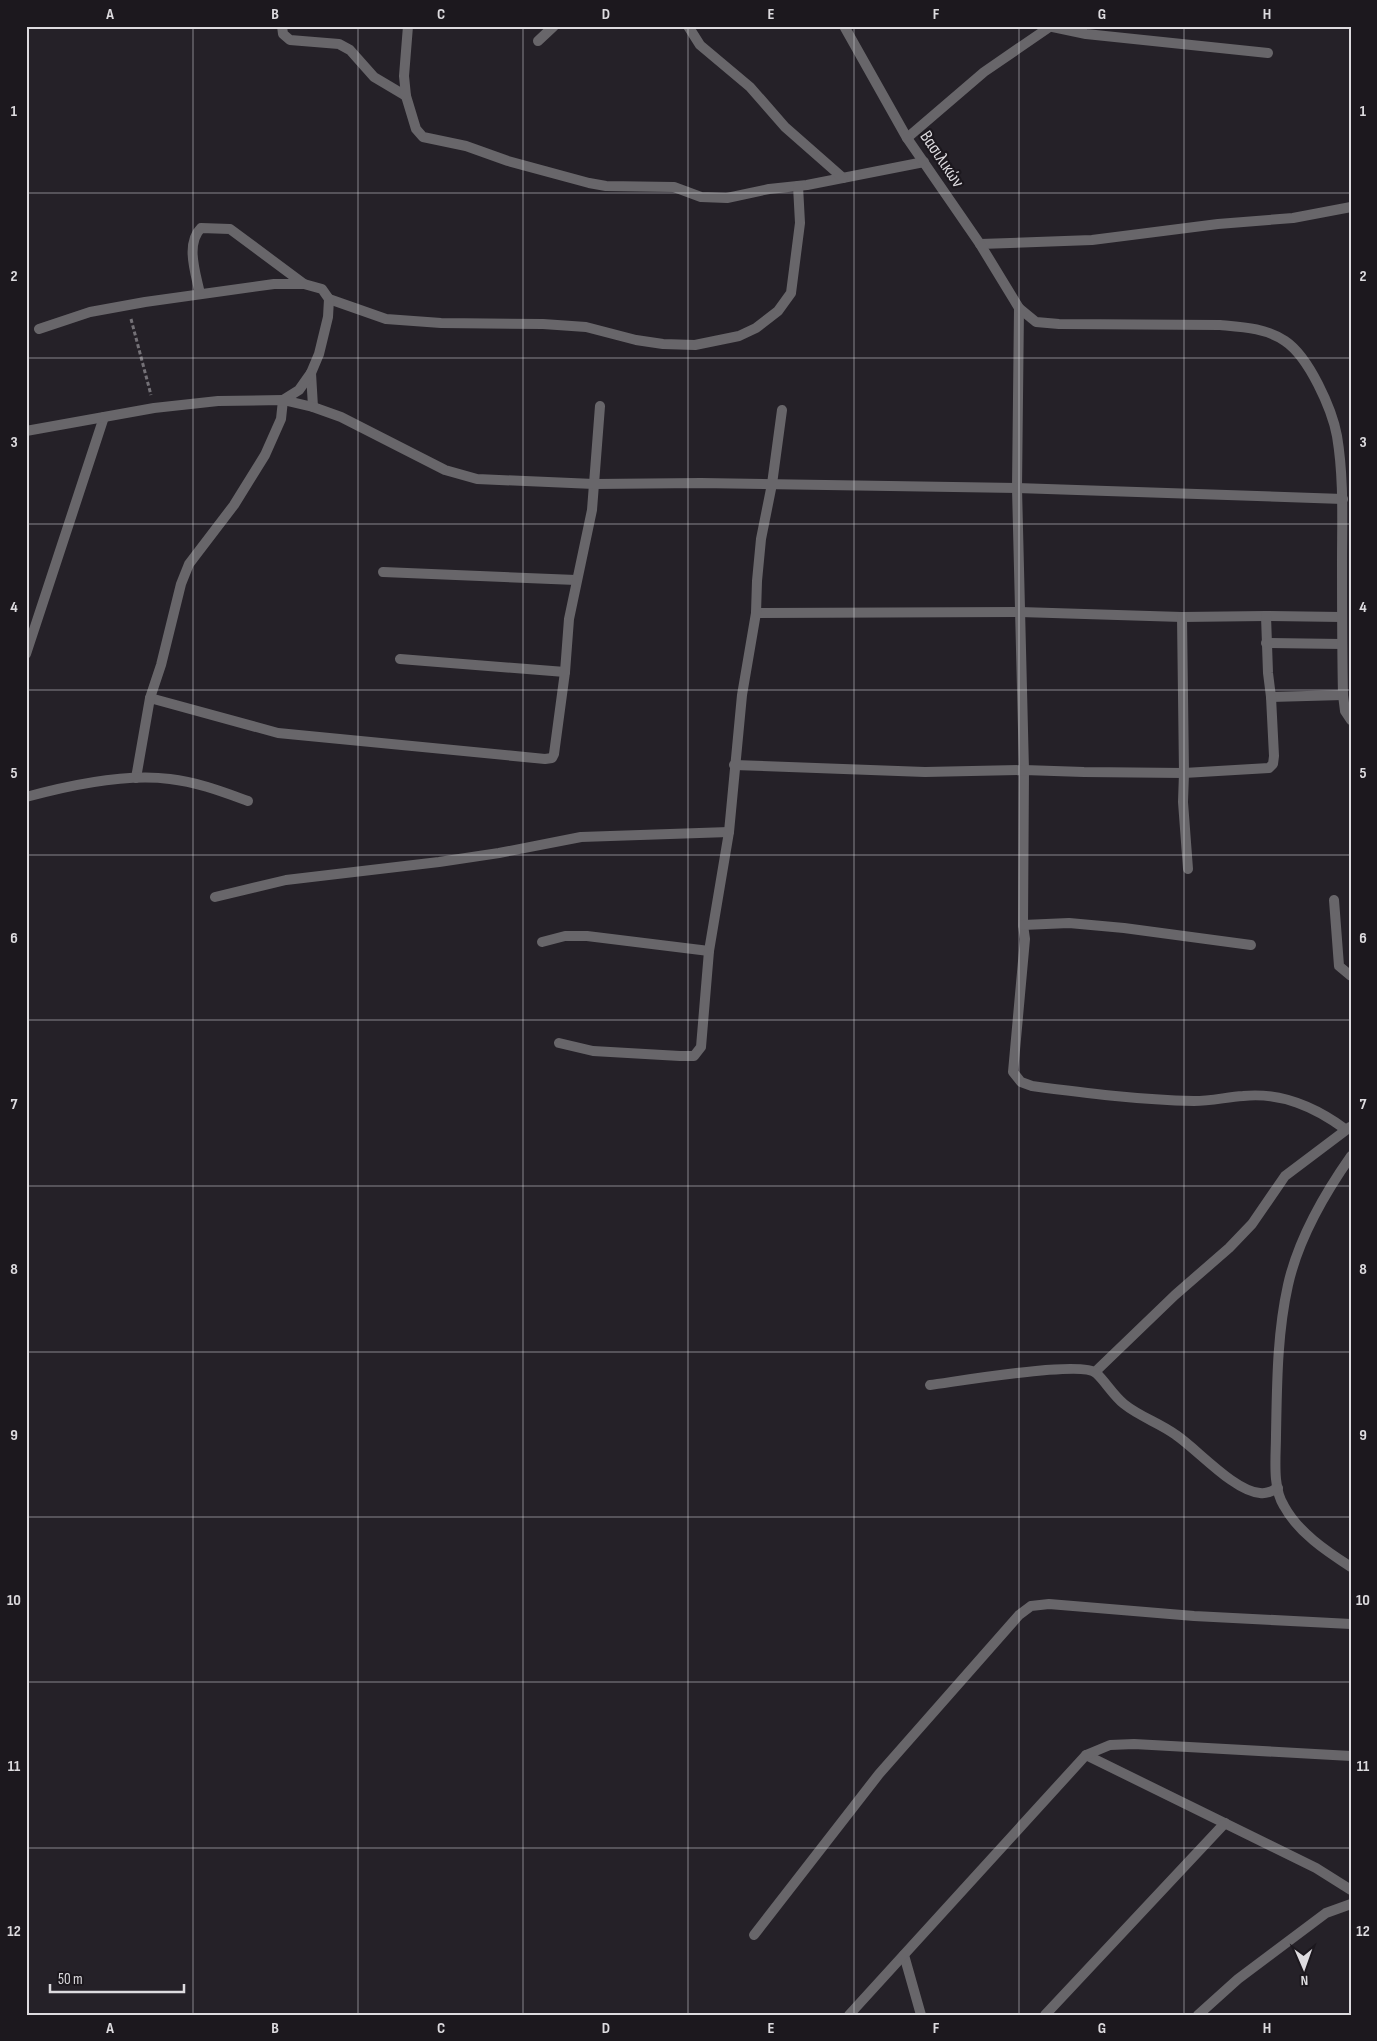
<svg xmlns="http://www.w3.org/2000/svg" width="1377" height="2041" viewBox="0 0 1377 2041" font-family="'Sofia Sans Condensed',sans-serif">
<style>
.lines{fill:none;stroke-linecap:round;stroke-linejoin:round}
.path{stroke:#747177;stroke-width:3;stroke-dasharray:4 2.5;stroke-linecap:butt}
.minor{stroke:#68666a;stroke-width:10}
.tertiary{stroke:#68666a;stroke-width:10}
.grid{fill:none;stroke:#dddbdf;stroke-width:1;stroke-opacity:0.55}
.labels{text-anchor:middle;dominant-baseline:central;stroke-width:4.5;stroke-linejoin:round;paint-order:stroke}
.street-label{font-size:18px;fill:#dddbdf;stroke:#1c181e}
.neatline{fill:none;stroke:#dddbdf;stroke-width:2}
.grid-label{font-size:16px;text-anchor:middle;font-weight:bold;fill:#dddbdf}
</style>
<rect width="100%" height="100%" fill="#252128"/>
<g class="lines">
<polyline class="path" points="131,319 151,395"/>
<g class="minor">
<polyline points="282,26 283,34 290,40 339,44 350,50 374,77 406,96"/>
<polyline points="408,26 404,76 406,96 416,129 423,137 466,146 508,161 589,183 606,186 674,187 701,197 727,198 769,189 807,185 924,162"/>
<polyline points="688,26 700,45 750,87 785,127 843,178"/>
<polyline points="1048,26 1086,34 1268,53"/>
<polyline points="538,41 554,26"/>
<polyline points="907,138 984,72 1051,26"/>
<polyline points="980,244 1092,240 1218,224 1293,218 1351,207"/>
<path d="M 200,294 C 196,274 185,244 201,228 L 230,229 L 304,284"/>
<polyline points="329,299 386,319 441,323 543,324 586,327 636,340 663,344 695,345 739,336 756,328 778,311 791,293 800,223 798,186"/>
<path d="M 1019,308 L 1017,488 L 1024,770 L 1023,925 L 1025,939 L 1013,1072 L 1021,1082 L 1032,1086 C 1085,1093 1140,1100 1194,1101 C 1211,1101 1227,1097 1243,1096 C 1282,1092 1315,1107 1345,1129"/>
<polyline points="39,329 90,312 145,302 274,284 304,284 322,289 329,299 328,317 319,354 311,373 313,407"/>
<polyline points="383,572 576,580"/>
<polyline points="756,613 1020,612 1182,617 1266,616 1342,617"/>
<polyline points="1266,616 1268,673 1271,697 1343,695"/>
<polyline points="1266,643 1342,644"/>
<polyline points="26,654 104,417"/>
<polyline points="400,659 565,672"/>
<polyline points="150,698 278,733 545,759 552,758 554,754 565,672 569,619 592,510 600,406"/>
<polyline points="734,765 925,772 1024,770 1084,772 1184,773 1182,617"/>
<polyline points="136,778 150,698 161,665 181,584 189,564 234,505 265,455 281,419 283,400 299,390 311,373"/>
<path d="M 26,797 C 70,785 125,773 170,779 C 197,782 223,792 248,801"/>
<polyline points="1188,869 1183,802 1184,773 1269,768 1273,764 1274,756 1271,697"/>
<polyline points="215,897 286,880 439,862 499,853 581,837 729,832"/>
<polyline points="1334,900 1339,966 1351,976"/>
<polyline points="1023,925 1069,923 1124,928 1251,945"/>
<polyline points="542,942 565,936 587,936 709,951"/>
<polyline points="559,1043 593,1051 680,1056 694,1056 701,1047 709,951 729,832 742,695 756,613 757,581 761,539 772,484 782,410"/>
<path d="M 1351,1156 C 1325,1193 1298,1240 1288,1285 C 1277,1334 1277,1385 1276,1435 C 1276,1457 1272,1487 1284,1506 C 1298,1532 1326,1551 1351,1567"/>
<polyline points="1095,1372 1175,1295 1229,1248 1252,1224 1285,1176 1350,1127"/>
<path d="M 930,1385 C 955,1382 1081,1360 1096,1373 C 1105,1381 1113,1395 1124,1404 C 1140,1417 1160,1423 1176,1435 C 1198,1450 1234,1491 1260,1493 C 1267,1494 1272,1491 1278,1488"/>
<polyline points="1086,1755 1316,1868 1351,1890"/>
<polyline points="754,1935 879,1774 1019,1615 1031,1606 1049,1604 1194,1616 1351,1624"/>
<polyline points="904,1955 921,2015"/>
<polyline points="849,2015 1086,1755 1110,1745 1134,1744 1351,1756"/>
<polyline points="1045,2015 1225,1823"/>
</g>
<g class="tertiary">
<path d="M 844,26 L 907,138 L 980,244 L 1019,308 L 1036,322 L 1059,324 L 1220,325 C 1242,327 1266,328 1285,341 C 1309,357 1332,409 1337,436 C 1344,478 1342,520 1342,562 C 1342,606 1342,650 1343,695 L 1345,711 L 1351,720"/>
<polyline points="26,431 154,408 218,401 283,400 313,407 341,417 445,470 477,479 594,484 701,483 1017,488 1343,499"/>
<polyline points="1198,2015 1238,1979 1326,1913 1351,1904"/>
</g>
</g>
<path class="grid" d="M 193,26 L 193,2015M 358,26 L 358,2015M 523,26 L 523,2015M 688,26 L 688,2015M 854,26 L 854,2015M 1019,26 L 1019,2015M 1184,26 L 1184,2015M 26,193 L 1351,193M 26,358 L 1351,358M 26,524 L 1351,524M 26,690 L 1351,690M 26,855 L 1351,855M 26,1020 L 1351,1020M 26,1186 L 1351,1186M 26,1352 L 1351,1352M 26,1517 L 1351,1517M 26,1682 L 1351,1682M 26,1848 L 1351,1848"/>
<g class="labels">
<g class="street-label">
<text transform="translate(942 159) rotate(56)">Βασιλικών</text>
</g>
</g>
<rect width="1377" height="2041" fill="none" stroke="#1c181e" stroke-width="55"/>
<g transform="translate(1304 1968) rotate(178)" stroke="#1c181e" stroke-width="4" paint-order="stroke">
<path d="M0-4L9 19L0 12L-9 19Z" fill="#dddbdf"/>
<text y="-8" font-size="14" font-weight="bold" text-anchor="middle" fill="#dddbdf">N</text>
</g>
<path d="M50 1984v8h134v-8" fill="none" stroke="#dddbdf" stroke-width="2.5"/>
<text x="58" y="1984" font-size="15" fill="#dddbdf" stroke="#1c181e" stroke-width="4" paint-order="stroke">50 m</text>
<rect x="28" y="28" width="1322" height="1986" class="neatline"/>
<g class="grid-label">
<text x="110" y="19">A</text>
<text x="275" y="19">B</text>
<text x="441" y="19">C</text>
<text x="606" y="19">D</text>
<text x="771" y="19">E</text>
<text x="936" y="19">F</text>
<text x="1102" y="19">G</text>
<text x="1267" y="19">H</text>
<text x="14" y="116">1</text>
<text x="1363" y="116">1</text>
<text x="14" y="281">2</text>
<text x="1363" y="281">2</text>
<text x="14" y="447">3</text>
<text x="1363" y="447">3</text>
<text x="14" y="612">4</text>
<text x="1363" y="612">4</text>
<text x="14" y="778">5</text>
<text x="1363" y="778">5</text>
<text x="14" y="943">6</text>
<text x="1363" y="943">6</text>
<text x="14" y="1109">7</text>
<text x="1363" y="1109">7</text>
<text x="14" y="1274">8</text>
<text x="1363" y="1274">8</text>
<text x="14" y="1440">9</text>
<text x="1363" y="1440">9</text>
<text x="14" y="1605">10</text>
<text x="1363" y="1605">10</text>
<text x="14" y="1771">11</text>
<text x="1363" y="1771">11</text>
<text x="14" y="1936">12</text>
<text x="1363" y="1936">12</text>
<text x="110" y="2033">A</text>
<text x="275" y="2033">B</text>
<text x="441" y="2033">C</text>
<text x="606" y="2033">D</text>
<text x="771" y="2033">E</text>
<text x="936" y="2033">F</text>
<text x="1102" y="2033">G</text>
<text x="1267" y="2033">H</text>
</g>
</svg>
